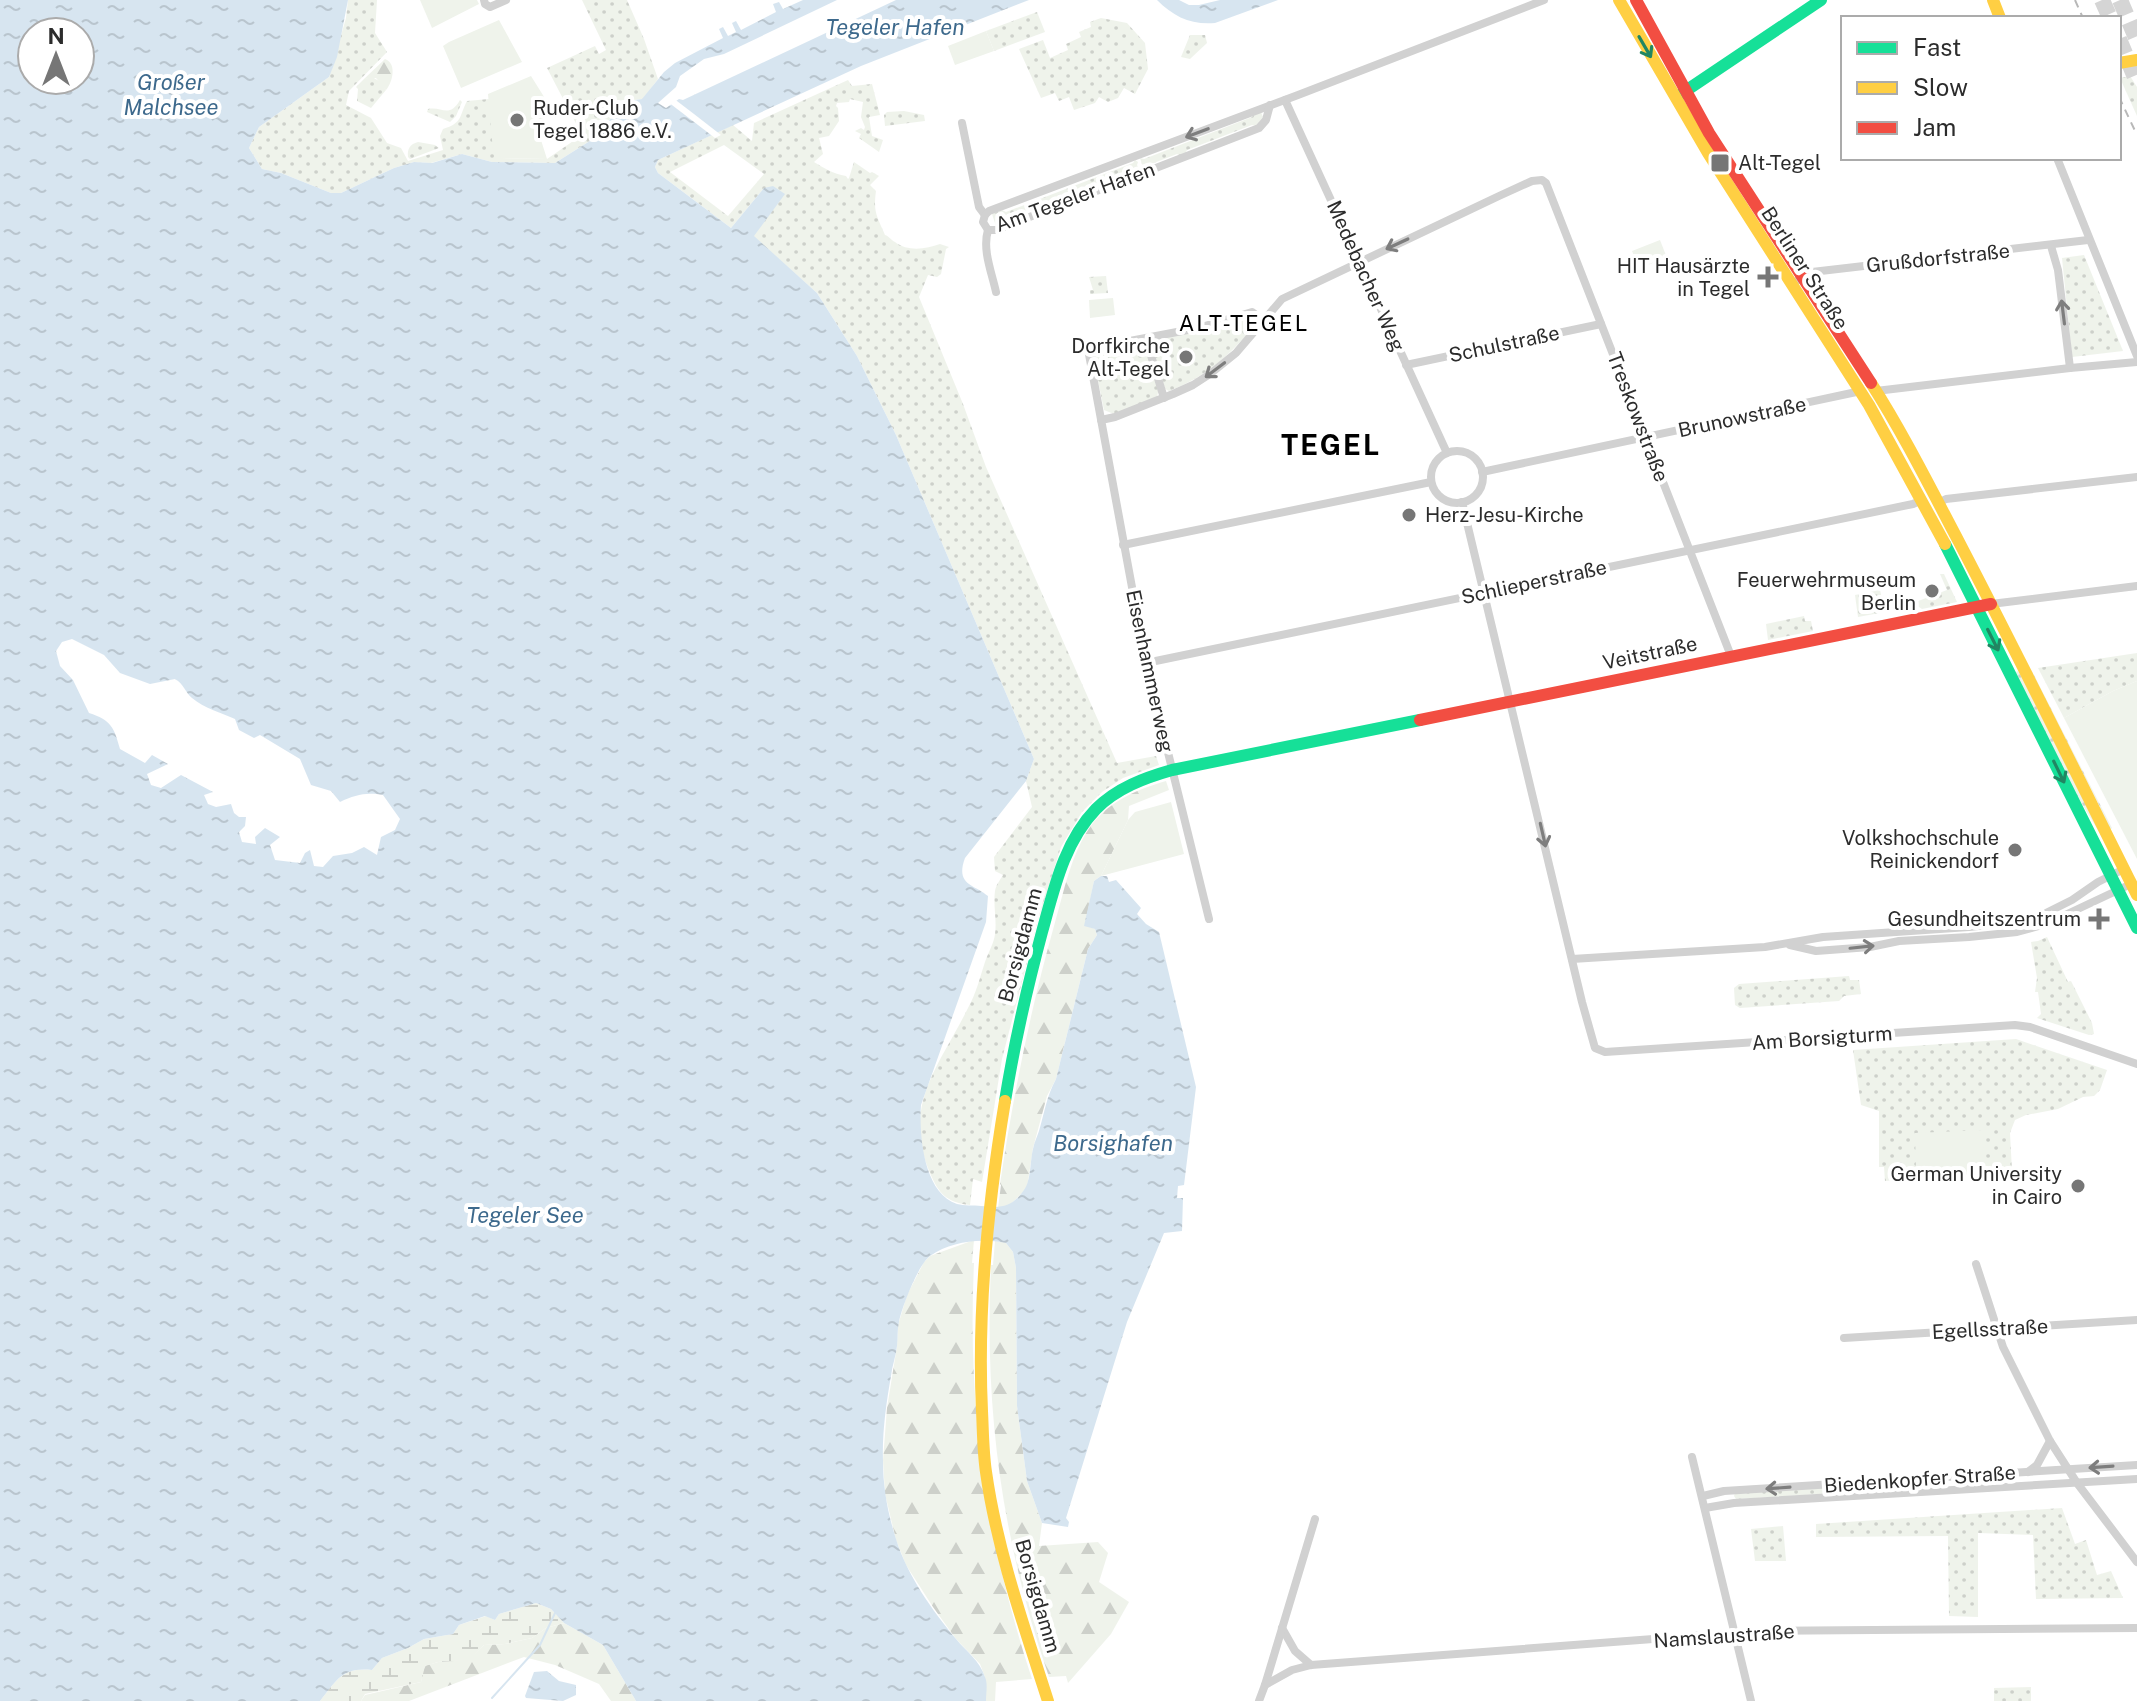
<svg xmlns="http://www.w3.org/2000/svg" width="2137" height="1701" viewBox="0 0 2137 1701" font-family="'Public Sans',sans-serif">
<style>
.green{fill:url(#green-dots);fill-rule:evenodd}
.forest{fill:url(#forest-firs)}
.wetland{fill:url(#wetland-marsh)}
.pitch{fill:#eff3eb}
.water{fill:url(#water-ripples);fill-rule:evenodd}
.pier{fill:#fff}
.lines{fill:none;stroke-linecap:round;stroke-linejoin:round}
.stream{stroke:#d7e5f0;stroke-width:2}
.highway-tunnel{stroke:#d5d5d5;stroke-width:16;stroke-dasharray:16 8;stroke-linecap:butt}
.street{stroke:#d1d1d1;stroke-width:8}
.fast{stroke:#16e098;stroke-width:12}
.slow{stroke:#ffcf43;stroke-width:12}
.jam{stroke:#f24e42;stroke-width:12}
.rail{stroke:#b8b8b8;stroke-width:2;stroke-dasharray:8 6;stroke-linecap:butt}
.oneway{stroke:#218662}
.oneway2{stroke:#7e7e7e}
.poi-dot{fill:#767676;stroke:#fff;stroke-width:3}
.labels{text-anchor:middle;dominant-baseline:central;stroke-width:8;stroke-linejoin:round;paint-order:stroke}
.poi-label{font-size:20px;fill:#2c2c2c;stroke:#fff;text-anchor:end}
.street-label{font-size:20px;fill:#2c2c2c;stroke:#fff}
.water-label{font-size:22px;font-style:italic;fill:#3d698c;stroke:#fff}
.neighbourhood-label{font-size:22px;letter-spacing:2px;fill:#000;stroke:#fff}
.district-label{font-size:28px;font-weight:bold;letter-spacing:2px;fill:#000;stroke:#fff}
</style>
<defs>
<pattern id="green-dots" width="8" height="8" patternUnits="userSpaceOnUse" patternTransform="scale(2)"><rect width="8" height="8" fill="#eff3eb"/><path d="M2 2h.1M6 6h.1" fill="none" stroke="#cdd0ca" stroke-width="1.8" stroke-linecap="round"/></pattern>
<pattern id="forest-firs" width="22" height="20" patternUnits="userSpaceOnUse" patternTransform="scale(2)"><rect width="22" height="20" fill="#eff3eb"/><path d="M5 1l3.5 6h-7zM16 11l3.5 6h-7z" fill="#cdd0ca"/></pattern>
<pattern id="wetland-marsh" width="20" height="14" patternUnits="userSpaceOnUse" patternTransform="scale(2)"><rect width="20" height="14" fill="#eff3eb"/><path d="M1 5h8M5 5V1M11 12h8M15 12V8" fill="none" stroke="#cdd0ca"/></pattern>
<pattern id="water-ripples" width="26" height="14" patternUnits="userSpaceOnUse" patternTransform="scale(2)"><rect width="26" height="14" fill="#d7e5f0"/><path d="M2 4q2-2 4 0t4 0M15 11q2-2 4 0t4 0" fill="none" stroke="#b9c5ce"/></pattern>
</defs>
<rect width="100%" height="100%" fill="#fff"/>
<g class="green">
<path d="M 348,0 L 377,0 L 375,33 L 387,52 L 349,91 L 346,105 L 371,118 L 387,143 L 401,148 L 408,161 L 443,150 L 440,136 L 443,129 C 463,123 459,116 467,101 L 489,99 L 502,158 L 547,159 L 582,135 L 547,68 L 595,46 L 599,54 L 606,50 L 582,0 L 627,0 L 644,39 L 658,79 L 643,99 L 634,100 L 604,124 L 593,139 L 555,163 L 492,162 L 462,154 L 431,163 L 414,162 L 394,168 L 341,193 L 331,193 L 281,173 L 262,169 L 249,148 L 259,127 L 329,77 L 346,18 Z"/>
<polygon points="1037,12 1045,32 994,51 986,31"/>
<polygon points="1101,18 1127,23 1145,43 1148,69 1135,94 1124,88 1118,98 1108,102 1099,97 1095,103 1074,110 1069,97 1059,101 1055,93 1041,98 1019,49 1043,40 1050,58 1068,50 1066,44 1081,37 1079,32 1091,27 1090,22"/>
<polygon points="1190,35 1205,35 1207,43 1190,59 1181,57"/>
<polygon points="2130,76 2137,87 2137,116 2120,78"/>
<polygon points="372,77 381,82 386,90 371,108 357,101 358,89 356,87 364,79"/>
<path d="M 848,80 L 852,86 L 872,84 L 880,115 L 869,117 L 872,136 L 883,140 L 879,152 L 859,138 L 861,134 L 855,131 L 861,128 L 864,130 L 865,127 L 861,117 L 863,102 L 850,99 L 849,102 L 837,103 L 836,106 L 838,108 L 839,121 L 829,136 L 819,138 L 823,154 L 814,162 C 824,168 833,174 846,176 L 848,179 L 849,178 L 854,162 L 870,173 L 872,172 L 879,176 L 870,185 L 876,191 C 873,213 877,216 885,235 C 889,236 891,240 895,242 C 908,252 926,249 940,244 L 949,247 L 946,249 L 941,274 L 937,277 L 928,275 L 919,297 L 963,404 L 986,467 L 1117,763 L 1156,756 L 1159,765 L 1123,778 L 1102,792 L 1082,812 L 1061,847 L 1038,920 L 1002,1059 L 982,1182 L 973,1179 L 970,1205 C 946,1202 939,1194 930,1173 C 901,1105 940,1065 968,1008 C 976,994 980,977 985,962 C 988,953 994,943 995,934 C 997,920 993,905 995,891 C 996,885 1000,880 1003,875 L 995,871 L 994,857 L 1032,807 L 1026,781 L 1034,759 L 896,435 L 857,356 L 817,293 L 753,236 L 784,194 L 764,188 L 731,228 L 658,173 L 655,167 L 658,160 L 733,125 L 752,141 L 754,123 ZM 724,145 L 764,174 L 728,216 L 670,172 Z"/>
<path d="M 460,100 L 462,102 L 456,116 L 450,122 L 427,112 L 428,109 C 442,106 449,119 460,100 Z"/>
<polygon points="904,111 924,115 925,121 885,126 884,115 887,112"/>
<polygon points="1261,112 1263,117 1256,126 1252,125 1187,150 1185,154 1181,156 1177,154 1146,166 1144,170 1140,158 1144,159 1252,117 1254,114"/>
<path d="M 418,142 L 435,145 L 439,148 L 410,159 L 408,157 C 407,149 410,144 418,142 Z"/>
<polygon points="1135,160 1138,162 1137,165 1140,171 1135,170 1008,218 1007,222 996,226 992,214 1002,210 1006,212 1133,163"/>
<polygon points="2084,255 2123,351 2072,357 2062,258"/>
<polygon points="1106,276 1108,293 1090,294 1090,290 1093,290 1089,277"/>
<path d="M 1250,315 L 1253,316 L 1256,325 C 1227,357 1209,375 1169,391 L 1165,389 L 1151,341 Z"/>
<polygon points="1144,342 1159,388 1157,397 1114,414 1104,410 1092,351"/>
<polygon points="1940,574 1944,574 1957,602 1922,609 1913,603 1947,590"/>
<polygon points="1880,590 1885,612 1858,617 1855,595"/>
<polygon points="1804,616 1805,621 1811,621 1813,631 1768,640 1766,624"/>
<polygon points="2137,653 2137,681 2113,691 2064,718 2038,668"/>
<polygon points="2031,669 2112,828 2110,830 2099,811 2100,807 2044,698 2041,697"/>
<polygon points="2018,671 2019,672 2105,842 2076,794 2015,673"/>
<polygon points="2047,937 2068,982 2071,981 2092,1023 2094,1034 2089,1035 2037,1018 2041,1014 2038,992 2035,992 2037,978 2031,942 2038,941"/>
<polygon points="1849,976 1850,980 1859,980 1861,994 1844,996 1839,1001 1740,1008 1735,1005 1734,988 1739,984"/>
<polygon points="2016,1039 2107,1070 2100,1090 2094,1096 2083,1097 2058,1109 2026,1115 2015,1120 2010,1133 2012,1171 1885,1181 1884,1167 1879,1167 1879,1111 1861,1105 1853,1050"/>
<polygon points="1940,1480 1940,1487 1736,1499 1734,1496 1735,1493"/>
<polygon points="2062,1508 2075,1544 2086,1540 2097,1575 2111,1571 2123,1598 2036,1599 2033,1535 1978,1533 1978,1617 1949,1616 1948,1536 1816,1537 1816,1524"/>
<polygon points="1783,1526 1786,1561 1755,1561 1751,1529"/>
<polygon points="2031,1687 2031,1701 1994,1701 1994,1688"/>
</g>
<g class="forest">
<path d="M 385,59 C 397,63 393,82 386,90 L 376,78 L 364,79 Z"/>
<path d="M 1166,781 L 1169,790 L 1129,806 L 1128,820 L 1101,876 L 1094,881 L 1085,925 L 1095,929 L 1097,935 L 1088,949 L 1056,1079 L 1047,1096 L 1033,1148 L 1027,1188 L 1010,1205 L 998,1208 L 1001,1185 L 1000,1184 C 1013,1097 1030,1011 1054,926 C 1064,892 1071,852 1093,823 C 1112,800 1138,789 1166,781 Z"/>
<path d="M 974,1240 L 972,1263 L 974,1263 C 967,1411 986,1539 1032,1679 L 996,1682 L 995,1701 L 986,1701 L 985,1677 L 980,1664 L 956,1639 L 933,1607 L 906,1565 L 896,1540 L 885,1494 L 883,1460 L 887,1408 L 897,1346 L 898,1325 L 907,1295 L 924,1262 L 930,1256 Z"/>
<path d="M 995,1241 L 1006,1243 L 1013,1252 L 1016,1268 L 1017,1406 L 1027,1481 L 1042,1523 L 1039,1546 L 1098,1542 L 1108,1553 L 1099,1582 L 1129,1602 L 1111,1634 L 1068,1683 L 1066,1676 L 1049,1677 C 1002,1541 984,1410 991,1265 L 993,1265 Z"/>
<polygon points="564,1623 603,1645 636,1701 611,1701 599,1684 555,1665 524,1657 409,1701 361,1701 365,1695 421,1682 424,1666 438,1662 470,1659 484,1645 505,1644 532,1638 546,1628"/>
</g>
<path class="wetland" d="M 536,1603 L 551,1609 L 564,1623 L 546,1628 L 532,1638 L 505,1644 L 484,1645 L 470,1660 L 438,1662 L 425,1666 L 421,1682 L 365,1694 L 361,1701 L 320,1701 C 337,1680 342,1667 372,1670 L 382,1658 L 408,1648 L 424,1639 L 453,1634 L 459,1625 L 486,1616 L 495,1620 L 499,1614 Z"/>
<g class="pitch">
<polygon points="420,0 477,0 479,4 432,28"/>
<polygon points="499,20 522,62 461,88 443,46 449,42"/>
<polygon points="986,31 994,51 955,65 948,46"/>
<polygon points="531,76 546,100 541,140 547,159 502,158 493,151 488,94"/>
<polygon points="1660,240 1667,258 1639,268 1632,251"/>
<polygon points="1113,298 1115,315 1090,318 1089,300"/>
<polygon points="2137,681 2137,859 2064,718 2113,691"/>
<polygon points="1171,802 1184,854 1101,876 1128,820 1135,812"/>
<polygon points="1983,1130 1984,1167 1916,1169 1915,1133"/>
</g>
<g class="water">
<path d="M 0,0 L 348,0 L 337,57 L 329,77 L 259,127 L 249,148 L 262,169 L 281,173 L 331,193 L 341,193 L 394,168 L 414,162 L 432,163 L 462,154 L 492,162 L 555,163 L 593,139 L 604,124 L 635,100 L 642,99 L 664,72 L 675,63 L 723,38 L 719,29 L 723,27 L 728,36 L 736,32 L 732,23 L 736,21 L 741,30 L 776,12 L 773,4 L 779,2 L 783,9 L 803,0 L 837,0 L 724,54 L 704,59 L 680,76 L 676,87 L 658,103 L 666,108 L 679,99 L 683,100 L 896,0 L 1029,0 L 861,66 L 658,160 L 655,167 L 658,173 L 731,228 L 764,188 L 773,186 L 785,194 L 754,236 L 817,293 L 857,356 L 896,435 L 1034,759 L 1026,781 L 965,858 C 955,885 974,884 988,896 L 986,922 L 921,1105 C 919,1134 923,1193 957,1204 C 964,1206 974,1205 981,1206 C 1002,1208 1011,1208 1024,1190 C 1031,1181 1030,1161 1033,1149 C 1034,1143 1037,1137 1039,1131 C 1045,1111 1046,1098 1056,1079 L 1088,949 L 1097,935 L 1095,929 L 1084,926 L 1094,881 L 1101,876 L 1107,876 L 1109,882 L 1116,880 L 1141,908 L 1137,914 L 1146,924 L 1159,932 L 1196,1087 L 1184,1185 L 1178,1186 L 1177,1198 L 1183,1198 L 1182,1231 L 1164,1233 L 1127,1322 L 1066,1518 L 1069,1522 L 1068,1527 L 1042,1523 L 1027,1481 L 1017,1406 L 1016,1268 L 1013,1252 L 1006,1243 C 980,1238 952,1241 930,1256 C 918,1265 902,1307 899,1322 C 897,1330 898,1338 897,1346 C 896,1356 892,1366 891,1376 C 886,1404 882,1434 883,1461 C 883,1488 888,1514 896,1539 C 907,1575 932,1610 956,1639 C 966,1651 980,1661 985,1677 C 988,1684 986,1693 986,1701 L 636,1701 L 603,1645 L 564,1623 L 551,1609 L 536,1603 L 499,1614 L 495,1620 L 485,1616 L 459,1625 L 453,1634 L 424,1639 L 408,1648 L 382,1658 L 372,1670 C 342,1667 337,1680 320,1701 L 0,1701 ZM 32,32 L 80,32 L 80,80 L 32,80 ZM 72,639 L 104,655 L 120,673 L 150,684 L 175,679 C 184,684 185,692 192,698 C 204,708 221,713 235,719 L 239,730 L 254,738 L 260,735 L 300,759 L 311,785 L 331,791 L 340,802 C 355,795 366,792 383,795 L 400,819 L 395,830 L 381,837 L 377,855 L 364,847 L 352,853 L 333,856 L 323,867 L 314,866 L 310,850 L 305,853 L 300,863 L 275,860 L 270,845 L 280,837 L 265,828 L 255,837 L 256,844 L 242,842 L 239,832 L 245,826 L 246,817 L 239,817 L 234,813 L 231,804 L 216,807 L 208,804 L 204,795 L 213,792 L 181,775 L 161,788 L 151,785 L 147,774 L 168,764 L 152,755 L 145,763 L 120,749 C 114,727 111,720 89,713 L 73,680 L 60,666 L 56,651 L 62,642 Z"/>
<path d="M 1157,0 L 1179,0 L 1189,5 L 1199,5 L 1220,0 L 1278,0 L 1215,23 C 1191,25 1174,17 1157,0 Z"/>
<polygon points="547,1671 559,1681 576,1685 576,1695 563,1701 526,1698 525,1696 534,1672"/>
</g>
<polygon class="pier" points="673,98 694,114 721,135 715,138 668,102"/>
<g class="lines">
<polyline class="stream" points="492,1698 540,1645 555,1613"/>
<g class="highway-tunnel">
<polyline points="2102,0 2110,18"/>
<polyline points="2120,0 2137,40"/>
<polyline points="2119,39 2137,82"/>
</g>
<g class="street">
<polyline points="484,0 485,4 490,7 506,0"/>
<polyline points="1285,100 1447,453"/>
<polyline points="962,123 979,207 985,215"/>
<polyline points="2057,158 2137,356"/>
<polyline points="988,230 983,222 985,215 989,211 1298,95 1544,0"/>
<polyline points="988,230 996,230 1259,128 1266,120 1270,105"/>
<path d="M 988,230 C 982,250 992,273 996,292"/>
<polyline points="2051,246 2058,270 2070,368"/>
<polyline points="1798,280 1812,272 2088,240"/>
<polyline points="1146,339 1164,398"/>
<polyline points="1406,365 1601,324"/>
<polyline points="1876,391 2070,368 2137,362"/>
<polyline points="1101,420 1115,417 1173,394 1193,385 1210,374 1236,353 1282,299 1499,196 1532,181 1542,180 1546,183 1731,656"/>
<circle cx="1457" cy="477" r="26"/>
<polyline points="1482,472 1861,391"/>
<polyline points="1462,502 1582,1002 1595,1048 1605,1052 2015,1025 2030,1027 2137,1064"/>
<polyline points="1938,503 1946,499 2137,477"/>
<polyline points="1123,545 1431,482"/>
<polyline points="1991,604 2137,586"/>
<polyline points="1146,663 1913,504 1922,500"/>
<polyline points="1209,919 1146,663 1088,349 1198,328 1252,312 1264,321"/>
<polyline points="1790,945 1816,951 1870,947 1899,941 1969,937 2017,932 2046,924 2131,884"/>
<polyline points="1572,959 1765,947 1823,937 1969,927 2016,922 2040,916 2072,900 2098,882 2124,869"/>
<polyline points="1976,1264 2003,1347 2050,1441 2077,1483 2137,1562"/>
<polyline points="1844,1338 2137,1320"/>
<polyline points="1692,1457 1751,1701"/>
<polyline points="2028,1472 2037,1465 2050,1441"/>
<polyline points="1703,1496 1724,1491 2137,1465"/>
<polyline points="1705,1508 1734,1503 2137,1479"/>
<polyline points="1282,1628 1295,1651 1311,1665"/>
<polyline points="1265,1685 1292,1670 1311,1665 1759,1631 2137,1628"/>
<polyline points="1259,1701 1265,1685 1315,1519"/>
</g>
<g class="fast">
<polyline points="1681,94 1821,0"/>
<polyline points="1945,544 2137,928"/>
<path d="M 1005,1101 C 1014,1045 1027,988 1042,932 C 1054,889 1064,842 1096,809 C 1117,788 1144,778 1172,770 L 1420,720"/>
</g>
<g class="slow">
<polyline points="1619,0 1708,153 1869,405 1945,544"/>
<polyline points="1993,0 2000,18"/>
<polyline points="2119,63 2137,60"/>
<path d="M 1871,383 C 1903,433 1931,489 1959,542 C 2020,659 2078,777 2137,895"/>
<path d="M 1005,1101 C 988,1203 977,1307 982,1411 C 983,1431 983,1452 986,1472 C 997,1550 1024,1626 1048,1701"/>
</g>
<g class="jam">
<polyline points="1636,0 1709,133 1871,383"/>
<polyline points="1420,720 1991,604"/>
</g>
<g class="rail">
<polyline points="2075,0 2083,18"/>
<polyline points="2119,97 2137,135"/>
</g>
</g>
<defs><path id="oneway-shaft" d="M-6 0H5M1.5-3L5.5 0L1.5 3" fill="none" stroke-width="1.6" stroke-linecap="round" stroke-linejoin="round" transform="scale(2)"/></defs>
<g class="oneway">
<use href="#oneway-shaft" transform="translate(1645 47) rotate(60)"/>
<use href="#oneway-shaft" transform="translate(1993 640) rotate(63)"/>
<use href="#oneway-shaft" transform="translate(2059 772) rotate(64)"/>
</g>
<g class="oneway2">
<use href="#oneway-shaft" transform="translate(1197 133) rotate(159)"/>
<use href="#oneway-shaft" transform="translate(1397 244) rotate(155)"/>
<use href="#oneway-shaft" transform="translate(2063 312) rotate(-97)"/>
<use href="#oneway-shaft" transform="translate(1215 370) rotate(143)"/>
<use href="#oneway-shaft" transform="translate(1543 835) rotate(77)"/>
<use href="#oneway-shaft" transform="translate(1862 947) rotate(-6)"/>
<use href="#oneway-shaft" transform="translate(2101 1467) rotate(176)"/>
<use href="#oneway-shaft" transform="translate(1778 1488) rotate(176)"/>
</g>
<g class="poi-dot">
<circle cx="517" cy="120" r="8"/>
<rect x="1710" y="153" width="20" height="20" rx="4"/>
<path d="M1764 265h8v8h8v8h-8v8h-8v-8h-8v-8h8z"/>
<circle cx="1186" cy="357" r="8"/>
<circle cx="1409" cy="515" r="8"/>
<circle cx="1932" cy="591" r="8"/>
<circle cx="2015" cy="850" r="8"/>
<path d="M2095 907h8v8h8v8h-8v8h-8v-8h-8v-8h8z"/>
<circle cx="2078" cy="1186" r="8"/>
</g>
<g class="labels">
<g class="poi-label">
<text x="533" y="108" text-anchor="start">Ruder-Club<tspan x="533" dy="23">Tegel 1886 e.V.</tspan></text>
<text x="1738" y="163" text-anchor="start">Alt-Tegel</text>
<text x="1750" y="266">HIT Hausärzte<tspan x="1750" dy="23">in Tegel</tspan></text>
<text x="1170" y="346">Dorfkirche<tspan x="1170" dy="23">Alt-Tegel</tspan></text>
<text x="1425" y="515" text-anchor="start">Herz-Jesu-Kirche</text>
<text x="1916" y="580">Feuerwehrmuseum<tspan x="1916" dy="23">Berlin</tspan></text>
<text x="1999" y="838">Volkshochschule<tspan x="1999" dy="23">Reinickendorf</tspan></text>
<text x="2081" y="919">Gesundheitszentrum</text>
<text x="2062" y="1174">German University<tspan x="2062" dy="23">in Cairo</tspan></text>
</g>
<g class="street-label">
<text transform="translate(1075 197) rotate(-20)">Am Tegeler Hafen</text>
<text transform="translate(1938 258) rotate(-6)">Grußdorfstraße</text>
<text transform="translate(1805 268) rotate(57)">Berliner Straße</text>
<text transform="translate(1366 276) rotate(66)">Medebacher Weg</text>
<text transform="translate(1504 344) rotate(-12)">Schulstraße</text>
<text transform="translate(1638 417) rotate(69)">Treskowstraße</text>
<text transform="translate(1742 417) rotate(-12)">Brunowstraße</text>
<text transform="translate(1534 582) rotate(-12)">Schlieperstraße</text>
<text transform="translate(1650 653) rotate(-12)">Veitstraße</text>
<text transform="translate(1150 671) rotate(78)">Eisenhammerweg</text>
<text transform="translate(1020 945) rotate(-75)">Borsigdamm</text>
<text transform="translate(1822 1038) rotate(-4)">Am Borsigturm</text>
<text transform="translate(1990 1329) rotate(-3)">Egellsstraße</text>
<text transform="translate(1920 1479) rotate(-4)">Biedenkopfer Straße</text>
<text transform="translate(1038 1596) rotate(74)">Borsigdamm</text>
<text transform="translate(1724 1636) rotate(-4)">Namslaustraße</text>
</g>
<g class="water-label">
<text x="895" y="27">Tegeler Hafen</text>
<text x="171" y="82">Großer<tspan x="171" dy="25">Malchsee</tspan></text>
<text x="1113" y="1143">Borsighafen</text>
<text x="525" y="1215">Tegeler See</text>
</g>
<g class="neighbourhood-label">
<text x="1244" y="323">ALT-TEGEL</text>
</g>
<g class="district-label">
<text x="1331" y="444">TEGEL</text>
</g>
</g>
<rect x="1841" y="16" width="280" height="144" fill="#ffffff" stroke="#ababab" stroke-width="2"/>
<rect x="1857" y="42" width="40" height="12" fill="#16e098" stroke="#ababab" stroke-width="2"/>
<text x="1913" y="56" font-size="24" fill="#2c2c2c">Fast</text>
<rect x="1857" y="82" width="40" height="12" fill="#ffcf43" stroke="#ababab" stroke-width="2"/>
<text x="1913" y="96" font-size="24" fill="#2c2c2c">Slow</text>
<rect x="1857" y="122" width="40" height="12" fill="#f24e42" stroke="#ababab" stroke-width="2"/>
<text x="1913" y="136" font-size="24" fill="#2c2c2c">Jam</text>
<g transform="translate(56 56)"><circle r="38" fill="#ffffff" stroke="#ababab" stroke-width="2"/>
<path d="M0-6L14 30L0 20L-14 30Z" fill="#767676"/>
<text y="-12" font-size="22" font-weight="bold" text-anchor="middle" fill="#2c2c2c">N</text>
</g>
</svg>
